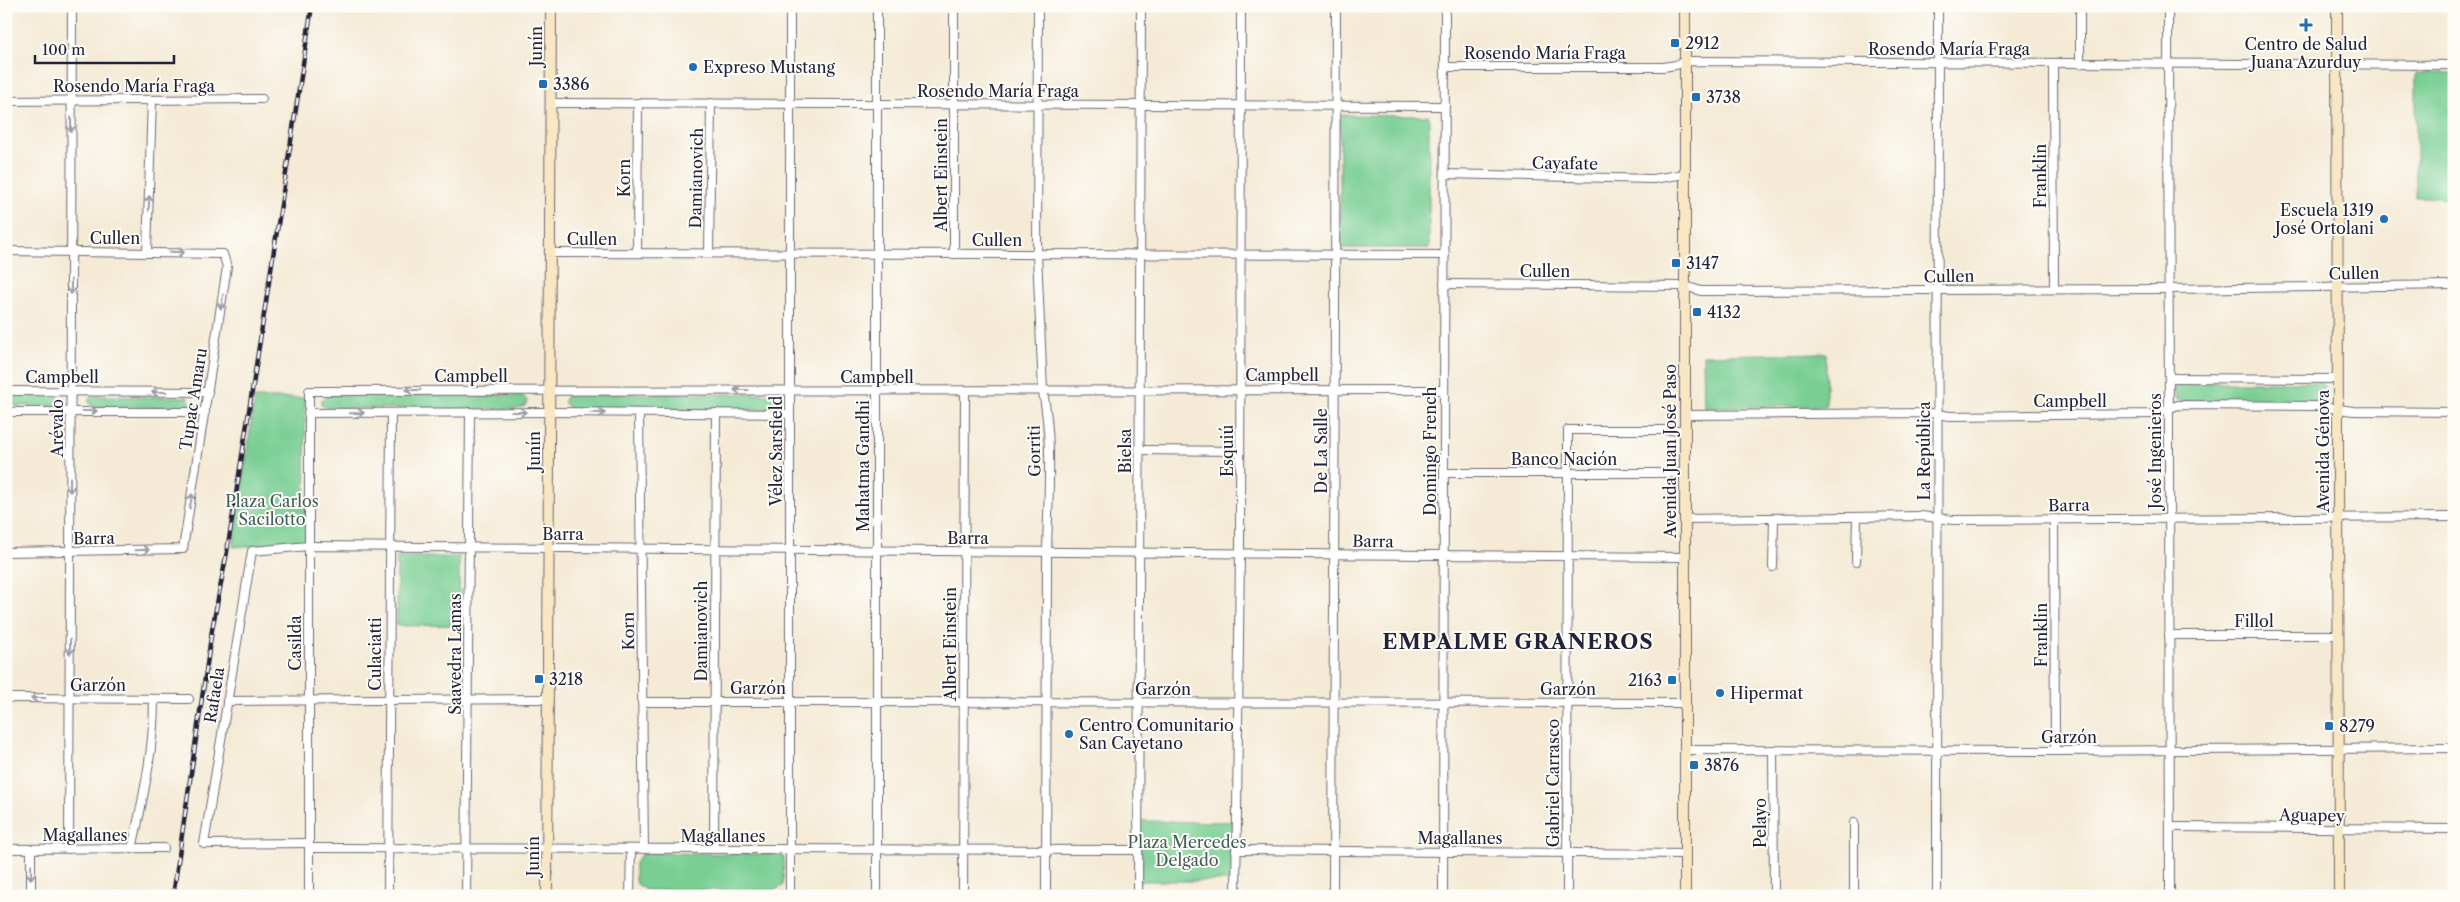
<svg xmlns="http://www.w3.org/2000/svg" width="2460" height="902" viewBox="0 0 2460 902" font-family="'Libre Caslon Text',serif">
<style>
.green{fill:#78ce93;stroke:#4d7867}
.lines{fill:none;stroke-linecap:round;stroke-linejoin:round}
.street-casing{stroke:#6c6871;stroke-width:10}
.secondary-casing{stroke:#6c6871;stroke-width:12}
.street{stroke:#fff;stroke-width:8}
.secondary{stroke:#f9e7c3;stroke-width:10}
.rail-casing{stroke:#22223b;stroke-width:4.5}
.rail{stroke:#fdfcf7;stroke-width:2.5;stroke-dasharray:8;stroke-linecap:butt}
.oneway{stroke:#9c9ca7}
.poi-dot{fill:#1f6fb2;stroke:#fdfcf7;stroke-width:2}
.labels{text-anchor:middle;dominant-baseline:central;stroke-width:4;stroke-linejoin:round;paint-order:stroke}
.poi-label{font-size:16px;fill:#22223b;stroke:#fdfcf7;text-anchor:start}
.street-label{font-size:16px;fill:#22223b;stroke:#fdfcf7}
.park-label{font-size:16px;fill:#405e5a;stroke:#fdfcf7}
.district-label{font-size:21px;font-weight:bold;letter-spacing:1px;fill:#22223b;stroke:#fdfcf7}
</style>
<rect width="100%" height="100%" fill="#fdfcf7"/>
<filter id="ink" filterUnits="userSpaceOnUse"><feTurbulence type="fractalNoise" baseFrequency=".02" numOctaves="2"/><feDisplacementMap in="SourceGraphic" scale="10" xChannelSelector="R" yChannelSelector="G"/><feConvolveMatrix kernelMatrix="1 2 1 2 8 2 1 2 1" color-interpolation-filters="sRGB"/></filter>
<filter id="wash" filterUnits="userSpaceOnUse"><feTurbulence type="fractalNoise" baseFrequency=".0096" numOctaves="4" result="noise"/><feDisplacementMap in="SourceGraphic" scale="20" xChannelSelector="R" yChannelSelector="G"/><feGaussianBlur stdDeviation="1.12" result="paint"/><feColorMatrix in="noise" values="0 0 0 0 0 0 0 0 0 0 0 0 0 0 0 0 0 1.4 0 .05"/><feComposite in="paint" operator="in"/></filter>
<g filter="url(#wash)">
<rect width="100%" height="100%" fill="#f4ead5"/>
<g class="green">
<polygon points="2416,73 2454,73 2454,198 2416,197"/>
<polygon points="1340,115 1429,116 1429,248 1340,248"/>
<polygon points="1826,353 1826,406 1704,407 1703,355"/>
<polygon points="2182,382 2321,382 2327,390 2328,395 2321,403 2183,402 2176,399 2174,388"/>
<polygon points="571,394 771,394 776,395 778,398 778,406 770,410 569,409 564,402 565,398"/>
<polygon points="6,395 55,395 61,399 61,402 55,406 6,406"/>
<polygon points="330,395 518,395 523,396 528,401 525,406 516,409 326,408 321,404 321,400"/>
<polygon points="92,396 185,397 188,397 191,404 185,407 92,407 88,400"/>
<polygon points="255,398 305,398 306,543 233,547"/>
<polygon points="397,557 459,557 460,625 397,626"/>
<polygon points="1138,821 1236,822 1236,881 1138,881"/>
<polygon points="642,853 780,854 784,858 783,886 775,890 645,890 635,882 635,863"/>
</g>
</g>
<g filter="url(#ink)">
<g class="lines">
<g class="street-casing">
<g id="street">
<polyline points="790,6 790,896"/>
<polyline points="877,6 877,896"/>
<polyline points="954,6 954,254"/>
<path d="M 1038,6 L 1037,254 L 1043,392 C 1054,447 1047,505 1047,562 C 1046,673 1046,784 1046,896"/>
<polyline points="2168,6 2170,896"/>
<polyline points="2053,63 2054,289"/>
<polyline points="2080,64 2080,6"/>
<polyline points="1445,67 1663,67 1676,65 1685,61 2454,65"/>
<polyline points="6,101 262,99"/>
<polyline points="551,103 1445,106"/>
<polyline points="1445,174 1653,179 1685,174"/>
<polyline points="6,251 223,254 227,267 183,549 6,552"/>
<polyline points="147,251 152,100"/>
<polyline points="550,253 1445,255"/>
<polyline points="637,253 638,103"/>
<polyline points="709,253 711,103"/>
<polyline points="1444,284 1685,286 1701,291 2169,289 2454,285"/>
<polyline points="2169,378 2338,379"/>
<polyline points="6,391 208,392"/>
<polyline points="6,412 205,412"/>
<polyline points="308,413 550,412 790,414"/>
<polyline points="639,413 644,849"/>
<polyline points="1685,415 1930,413 1950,416 2154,414 2178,405 2318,406 2353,411 2454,412"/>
<polyline points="1139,450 1240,451"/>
<polyline points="1444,473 1685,473"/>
<polyline points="1685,519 1921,516 1953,520 2454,517"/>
<polyline points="2054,519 2055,751"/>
<polyline points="1856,562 1857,517"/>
<polyline points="1773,567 1774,518"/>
<polyline points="2169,635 2338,635"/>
<polyline points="6,698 189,699"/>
<polyline points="227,701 548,699"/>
<polyline points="642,702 1685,703"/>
<polyline points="1685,750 2055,751 2454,748"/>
<polyline points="1773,750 1774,896"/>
<polyline points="1854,823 1854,896"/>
<polyline points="2170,827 2454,829"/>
<polyline points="309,843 204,844 252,551 309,546 1685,557"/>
<polyline points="309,848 1138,850"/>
<polyline points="6,849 164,848"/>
<polyline points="69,849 72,6"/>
<path d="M 132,849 C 143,799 154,750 154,699"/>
<polyline points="714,849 716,413"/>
<polyline points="1236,850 1685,854"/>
<polyline points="31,896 31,849"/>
<polyline points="309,896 309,391 1444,390"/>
<polyline points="388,896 391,413"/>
<polyline points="466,896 470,412"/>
<polyline points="630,896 631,849"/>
<polyline points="687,896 790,895"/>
<polyline points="963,896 965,392"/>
<polyline points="1138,896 1141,6"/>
<polyline points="1236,896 1240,553 1241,6"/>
<polyline points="1333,896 1336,6"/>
<polyline points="1443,896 1445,6"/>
<polyline points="1567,896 1568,430 1685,430"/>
<polyline points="1937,896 1938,6"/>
</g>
</g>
<g class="secondary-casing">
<g id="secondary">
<polyline points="2337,6 2339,896"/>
<polyline points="547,896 551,6"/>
<polyline points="1685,896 1685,6"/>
</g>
</g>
<use href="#street" class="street"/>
<use href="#secondary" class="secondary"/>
<g class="rail-casing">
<polyline id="rail" points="173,896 212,630 227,552 312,6"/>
</g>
<use href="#rail" class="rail"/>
</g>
<defs><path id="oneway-shaft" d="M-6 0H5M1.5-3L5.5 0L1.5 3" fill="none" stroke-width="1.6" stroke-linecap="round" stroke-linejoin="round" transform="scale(1.25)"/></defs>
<g class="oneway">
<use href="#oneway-shaft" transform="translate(71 125) rotate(90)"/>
<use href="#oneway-shaft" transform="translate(149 203) rotate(-88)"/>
<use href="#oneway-shaft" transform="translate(177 252) rotate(2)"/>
<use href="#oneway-shaft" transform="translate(71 287) rotate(90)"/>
<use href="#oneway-shaft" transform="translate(222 302) rotate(99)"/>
<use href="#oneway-shaft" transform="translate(413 390) rotate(180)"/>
<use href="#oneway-shaft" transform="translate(741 390) rotate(-180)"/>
<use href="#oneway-shaft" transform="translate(159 392) rotate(-180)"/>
<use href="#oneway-shaft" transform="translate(90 411)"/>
<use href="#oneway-shaft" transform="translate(519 412)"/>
<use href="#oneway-shaft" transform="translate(357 413) rotate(-1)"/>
<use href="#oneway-shaft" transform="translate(598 413) rotate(1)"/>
<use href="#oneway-shaft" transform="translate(70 485) rotate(90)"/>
<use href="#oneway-shaft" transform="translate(191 501) rotate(-81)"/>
<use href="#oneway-shaft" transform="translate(142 550) rotate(-2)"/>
<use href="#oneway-shaft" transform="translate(70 647) rotate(90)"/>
<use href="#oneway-shaft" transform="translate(38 698) rotate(-180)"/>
<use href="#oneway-shaft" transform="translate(31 872) rotate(91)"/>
</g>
</g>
<g class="poi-dot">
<path d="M2303.5 17.5h5v5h5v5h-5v5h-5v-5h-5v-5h5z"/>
<rect x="1670" y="38" width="10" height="10" rx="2.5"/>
<circle cx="693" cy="67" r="5"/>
<rect x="538" y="79" width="10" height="10" rx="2.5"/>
<rect x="1691" y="92" width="10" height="10" rx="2.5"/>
<circle cx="2384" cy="219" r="5"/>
<rect x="1671" y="258" width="10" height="10" rx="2.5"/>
<rect x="1692" y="307" width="10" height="10" rx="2.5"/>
<rect x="534" y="674" width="10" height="10" rx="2.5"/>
<rect x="1667" y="675" width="10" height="10" rx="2.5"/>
<circle cx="1720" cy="693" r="5"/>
<rect x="2324" y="721" width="10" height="10" rx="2.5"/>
<circle cx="1069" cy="734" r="5"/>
<rect x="1689" y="760" width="10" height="10" rx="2.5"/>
</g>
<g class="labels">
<g class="poi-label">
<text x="1685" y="43">2912</text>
<text x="2306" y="44" text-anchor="middle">Centro de Salud<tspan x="2306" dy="18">Juana Azurduy</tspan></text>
<text x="703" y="67">Expreso Mustang</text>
<text x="553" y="84">3386</text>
<text x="1706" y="97">3738</text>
<text x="2374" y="210" text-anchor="end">Escuela 1319<tspan x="2374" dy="18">José Ortolani</tspan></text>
<text x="1686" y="263">3147</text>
<text x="1707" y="312">4132</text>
<text x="549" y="679">3218</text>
<text x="1662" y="680" text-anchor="end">2163</text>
<text x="1730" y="693">Hipermat</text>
<text x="1079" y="725">Centro Comunitario<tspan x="1079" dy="18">San Cayetano</tspan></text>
<text x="2339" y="726">8279</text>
<text x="1704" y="765">3876</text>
</g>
<g class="street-label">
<text transform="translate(536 46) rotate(-90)">Junín</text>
<text x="1949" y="49">Rosendo María Fraga</text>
<text x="1545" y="53">Rosendo María Fraga</text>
<text x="134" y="86">Rosendo María Fraga</text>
<text x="998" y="91">Rosendo María Fraga</text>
<text transform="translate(1565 163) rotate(1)">Cayafate</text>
<text transform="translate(941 175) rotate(-90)">Albert Einstein</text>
<text transform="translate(2040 176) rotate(-90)">Franklin</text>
<text transform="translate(624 178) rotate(-90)">Korn</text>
<text transform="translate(696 178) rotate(-89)">Damianovich</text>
<text x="115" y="238">Cullen</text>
<text x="592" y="239">Cullen</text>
<text x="997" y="240">Cullen</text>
<text x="1545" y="271">Cullen</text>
<text transform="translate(2354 273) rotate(-1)">Cullen</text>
<text transform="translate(1949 276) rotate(-1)">Cullen</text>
<text x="1282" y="375">Campbell</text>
<text x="471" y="376">Campbell</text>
<text x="62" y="377">Campbell</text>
<text x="877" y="377">Campbell</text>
<text transform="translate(193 399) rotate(-81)">Tupac Amaru</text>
<text x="2070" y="401">Campbell</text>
<text transform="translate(57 428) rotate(-90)">Arévalo</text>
<text transform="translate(534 451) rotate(-90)">Junín</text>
<text transform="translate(776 451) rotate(-90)">Vélez Sarsfield</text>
<text transform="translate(1034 451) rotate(-91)">Gorriti</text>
<text transform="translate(1125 451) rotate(-90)">Bielsa</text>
<text transform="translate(1227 451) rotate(-90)">Esquiú</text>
<text transform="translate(1321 451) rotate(-90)">De La Salle</text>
<text transform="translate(1430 451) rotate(-90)">Domingo French</text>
<text transform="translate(1670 451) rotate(-90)">Avenida Juan José Paso</text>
<text transform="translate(1924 451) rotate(-90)">La República</text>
<text transform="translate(2155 451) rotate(-90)">José Ingenieros</text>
<text transform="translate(2323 451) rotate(-90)">Avenida Génova</text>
<text x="1564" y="459">Banco Nación</text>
<text transform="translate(863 466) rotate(-90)">Mahatma Gandhi</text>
<text transform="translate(2069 505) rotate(-1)">Barra</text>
<text x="563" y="534">Barra</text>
<text transform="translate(94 538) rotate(-1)">Barra</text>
<text x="968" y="538">Barra</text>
<text transform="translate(1373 541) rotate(1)">Barra</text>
<text x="2254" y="621">Fillol</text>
<text transform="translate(628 631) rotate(-91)">Korn</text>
<text transform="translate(701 631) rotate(-90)">Damianovich</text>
<text transform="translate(2041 635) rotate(-90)">Franklin</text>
<text transform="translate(295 643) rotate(-90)">Casilda</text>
<text transform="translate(950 644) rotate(-90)">Albert Einstein</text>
<text transform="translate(375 654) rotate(-90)">Culaciatti</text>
<text transform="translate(455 654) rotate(-90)">Saavedra Lamas</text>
<text x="98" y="685">Garzón</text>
<text x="758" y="688">Garzón</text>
<text x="1163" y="689">Garzón</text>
<text x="1568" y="689">Garzón</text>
<text transform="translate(214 695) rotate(-81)">Rafaela</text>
<text x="2069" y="737">Garzón</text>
<text transform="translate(1553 783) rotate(-90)">Gabriel Carrasco</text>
<text transform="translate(2312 815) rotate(1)">Aguapey</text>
<text transform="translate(1760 823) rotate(-90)">Pelayo</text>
<text x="85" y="835">Magallanes</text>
<text x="723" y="836">Magallanes</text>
<text x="1460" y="838">Magallanes</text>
<text transform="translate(533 856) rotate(-90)">Junín</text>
</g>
<g class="park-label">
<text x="272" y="501">Plaza Carlos<tspan x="272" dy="18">Sacilotto</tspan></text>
<text x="1187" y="842">Plaza Mercedes<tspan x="1187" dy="18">Delgado</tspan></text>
</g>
<g class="district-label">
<text x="1518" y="641">EMPALME GRANEROS</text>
</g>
</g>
<rect width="2460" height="902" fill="none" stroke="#fdfcf7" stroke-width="25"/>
<path d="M35 55v8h139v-8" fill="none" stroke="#22223b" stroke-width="2.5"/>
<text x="42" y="55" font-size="15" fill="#22223b" stroke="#fdfcf7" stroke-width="4" paint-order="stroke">100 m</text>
</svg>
